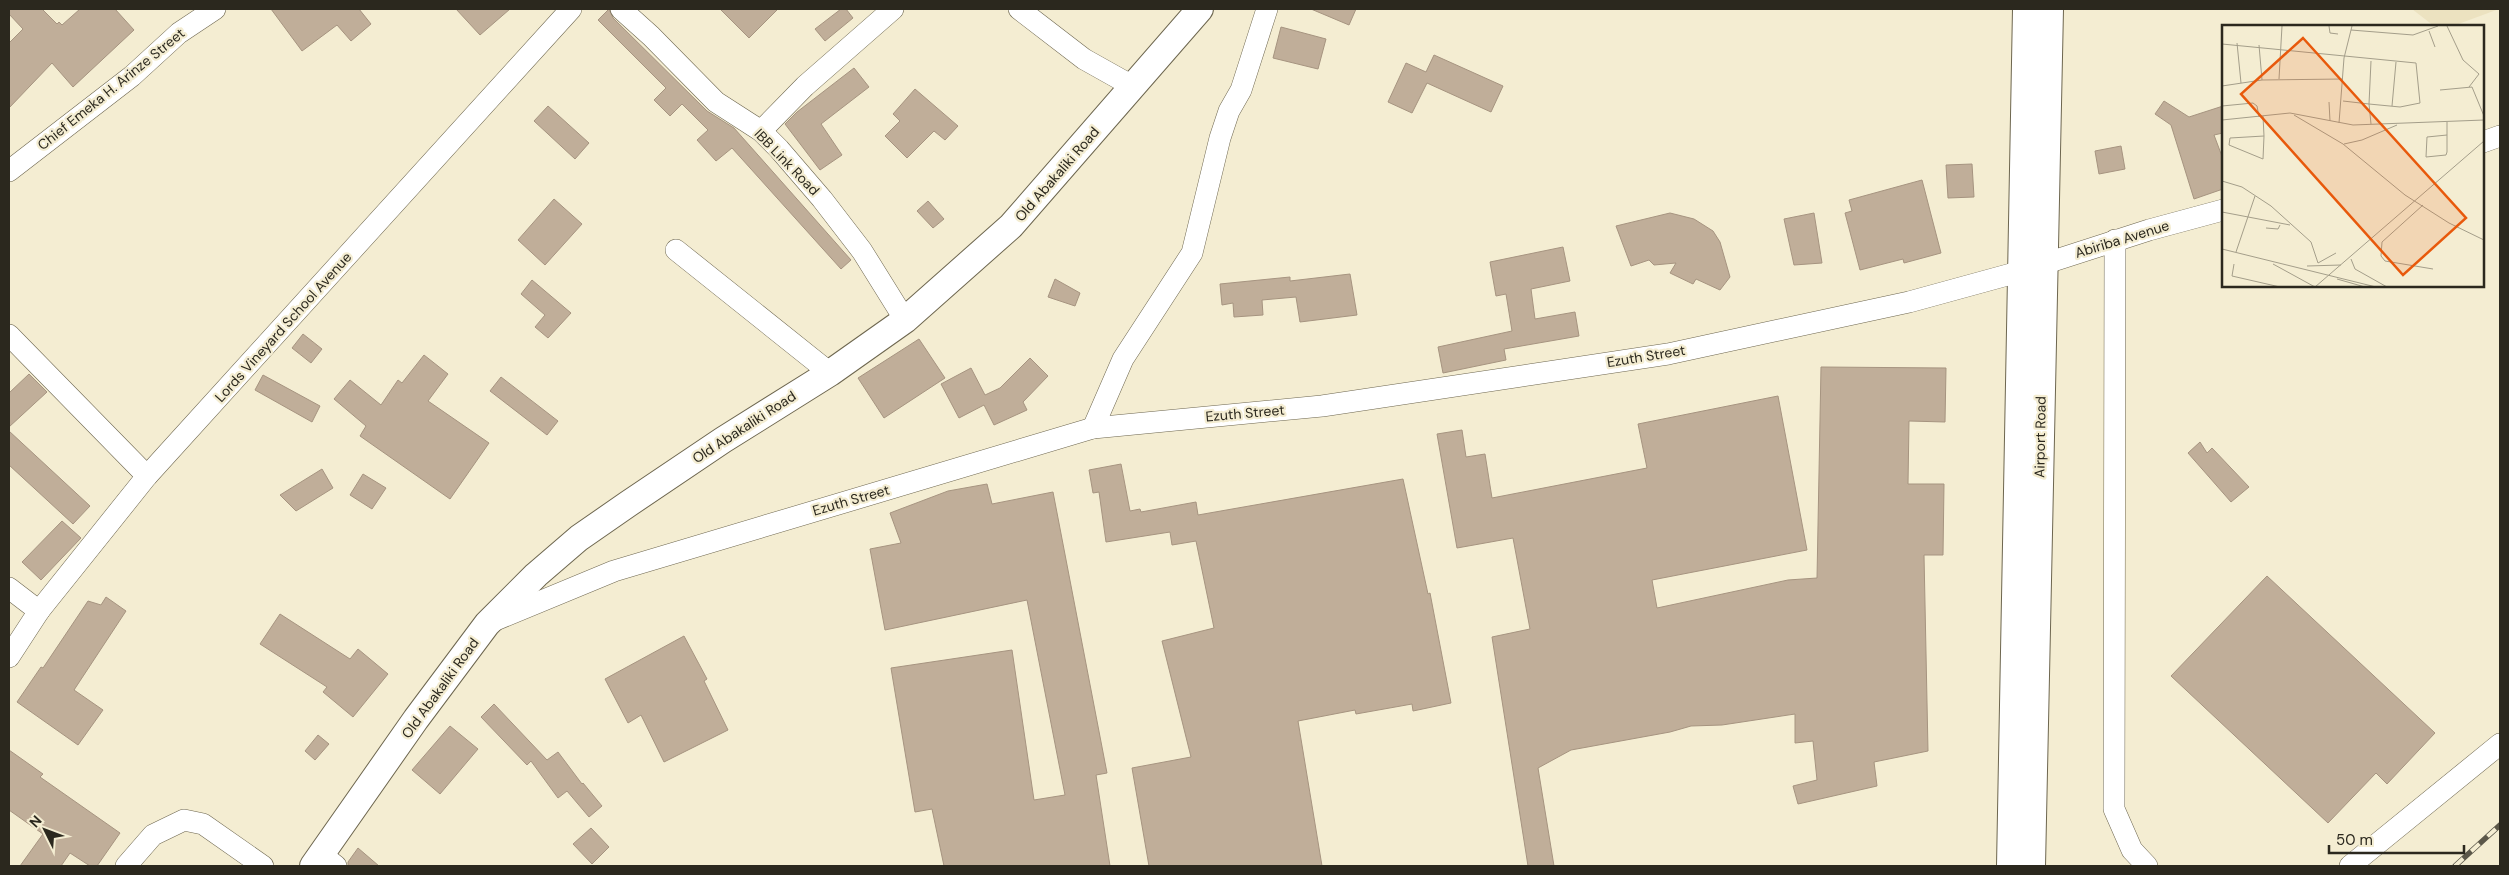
<svg xmlns="http://www.w3.org/2000/svg" width="2509" height="875" viewBox="0 0 2509 875" font-family="'DM Sans',sans-serif">
<style>
.built{fill:#ece2c0}
.building{fill:#c0ae99;stroke:#a69480}
.lines{fill:none;stroke-linecap:round;stroke-linejoin:round}
.minor-casing{stroke:#6d664f;stroke-width:22}
.major-casing{stroke:#6d664f;stroke-width:28}
.minor{stroke:#fff;stroke-width:21}
.major{stroke:#fff;stroke-width:26}
.rail-casing{stroke:#5b5749;stroke-width:5.5}
.rail{stroke:#f4edd2;stroke-width:4;stroke-dasharray:11;stroke-linecap:butt}
.labels{text-anchor:middle;dominant-baseline:central;stroke-width:4.5;stroke-linejoin:round;paint-order:stroke}
.street-label{font-size:14px;fill:#2b281e;stroke:#f4edd2}
.inset-road{fill:none;stroke:#a49e8a;stroke-width:1}
.view{fill:#e8590c;fill-opacity:0.15;stroke:#e8590c;stroke-width:2.5}
.inset-edge{fill:none;stroke:#2b281e;stroke-width:2.5}
</style>
<rect width="100%" height="100%" fill="#f4edd2"/>
<polygon class="built" points="2412,9 2499,9 2453,26 2434,26"/>
<g class="building">
<polygon points="9,9 42,9 57,24 59,22 62,25 80,9 115,9 134,30 73,87 52,63 9,108 9,43 23,29 9,14"/>
<polygon points="271,9 359,9 371,24 351,41 337,25 302,51"/>
<polygon points="456,9 510,9 480,35"/>
<polygon points="609,9 613,18 707,111 734,128 851,260 841,269 732,148 716,161 697,140 708,130 682,104 670,116 654,100 666,88 598,20"/>
<polygon points="720,9 778,9 749,38"/>
<polygon points="841,9 846,9 853,18 825,41 815,29"/>
<polygon points="1311,9 1356,9 1349,25"/>
<polygon points="1281,27 1326,39 1318,69 1273,58"/>
<polygon points="1434,55 1503,86 1491,112 1427,83 1412,113 1388,102 1406,63 1426,72"/>
<polygon points="854,68 869,87 821,124 842,155 820,170 785,124 797,112"/>
<polygon points="915,89 958,126 945,140 934,131 907,158 885,136 900,121 893,114"/>
<polygon points="2164,101 2189,117 2223,106 2223,133 2214,135 2223,159 2223,189 2194,199 2171,125 2155,114"/>
<polygon points="548,106 589,143 575,159 534,121"/>
<polygon points="2121,146 2125,169 2099,174 2095,151"/>
<polygon points="1972,164 1974,197 1948,198 1946,165"/>
<polygon points="1922,180 1941,253 1904,263 1903,259 1860,270 1845,213 1852,211 1849,200"/>
<polygon points="554,199 582,224 545,265 518,240"/>
<polygon points="928,201 944,219 933,228 917,211"/>
<polygon points="1670,213 1694,219 1713,231 1720,242 1730,277 1720,290 1696,279 1693,284 1670,273 1676,263 1654,265 1649,260 1631,266 1616,226"/>
<polygon points="1814,213 1822,263 1794,265 1784,219"/>
<polygon points="1563,247 1570,281 1531,289 1535,319 1575,312 1579,336 1504,349 1506,360 1443,373 1438,347 1512,331 1506,294 1496,296 1490,262"/>
<polygon points="1350,274 1357,315 1300,322 1296,297 1262,300 1263,315 1234,317 1233,303 1222,305 1220,284 1290,277 1290,281"/>
<polygon points="1055,279 1080,293 1075,306 1048,297"/>
<polygon points="532,280 571,313 548,338 535,327 545,315 521,294"/>
<polygon points="303,334 322,349 311,363 292,348"/>
<polygon points="919,339 945,378 884,418 858,378"/>
<polygon points="424,355 448,374 428,401 489,443 450,499 360,436 366,426 334,399 350,380 381,405 398,380 402,383"/>
<polygon points="1030,358 1048,376 1023,402 1027,410 994,425 984,405 959,418 941,384 971,368 985,395 1000,388"/>
<polygon points="1821,367 1946,368 1945,422 1909,421 1908,484 1944,484 1943,555 1924,555 1928,751 1874,762 1877,786 1798,804 1793,786 1817,780 1813,741 1795,743 1795,714 1722,725 1691,726 1670,732 1571,750 1538,768 1554,866 1528,866 1492,637 1530,629 1513,538 1457,548 1437,434 1462,430 1466,457 1485,454 1492,498 1647,468 1638,424 1778,396 1807,550 1652,580 1657,608 1788,580 1817,578"/>
<polygon points="29,374 47,392 9,427 9,393"/>
<polygon points="263,375 320,406 312,422 255,390"/>
<polygon points="501,377 558,421 547,435 490,391"/>
<polygon points="9,431 90,506 73,524 9,465"/>
<polygon points="2200,442 2207,453 2212,448 2249,487 2231,502 2188,453"/>
<polygon points="1121,464 1130,511 1140,509 1141,512 1196,502 1198,515 1403,479 1428,594 1430,593 1451,703 1413,711 1412,704 1356,714 1355,710 1298,721 1322,866 1149,866 1132,768 1191,757 1162,641 1214,628 1196,541 1172,545 1170,532 1106,542 1099,492 1093,493 1089,470"/>
<polygon points="322,469 333,488 296,511 280,495"/>
<polygon points="363,474 386,488 372,509 350,495"/>
<polygon points="987,484 992,504 1053,492 1107,773 1096,775 1110,866 944,866 932,809 915,812 891,668 1012,650 1034,800 1065,795 1027,600 885,630 870,549 901,543 890,513 948,491"/>
<polygon points="62,521 81,538 41,580 22,562"/>
<polygon points="2267,576 2435,733 2387,784 2376,773 2328,823 2171,676"/>
<polygon points="106,597 126,611 74,690 103,710 78,745 17,702 41,667 43,668 88,601 101,605"/>
<polygon points="280,614 350,659 358,649 388,674 353,717 323,692 327,687 260,644"/>
<polygon points="684,636 707,679 704,681 728,730 664,762 641,715 628,723 605,679"/>
<polygon points="494,704 547,760 558,752 582,784 583,783 602,806 589,817 567,791 558,798 531,761 527,765 481,717"/>
<polygon points="450,726 478,749 440,794 412,770"/>
<polygon points="318,735 329,744 315,760 305,751"/>
<polygon points="9,750 43,774 40,777 120,833 97,866 90,866 70,853 61,866 20,866 43,834 9,810"/>
<polygon points="591,828 609,847 592,864 573,844"/>
<polygon points="358,848 379,866 348,866 348,862"/>
</g>
<g class="lines">
<g class="minor-casing">
<g id="minor">
<polyline points="621,9 651,36 716,102 761,131 779,149 822,199 862,251 905,320"/>
<polyline points="1019,9 1084,59 1134,87"/>
<polyline points="761,131 805,86 893,9"/>
<polyline points="2483,142 2500,136"/>
<polyline points="9,171 132,76 179,33 215,9"/>
<polyline points="2115,240 2114,809 2132,850 2147,866"/>
<polyline points="676,250 830,373"/>
<polyline points="9,335 147,476"/>
<polyline points="1093,428 1123,359 1192,253 1220,138 1229,111 1241,90 1267,9"/>
<polyline points="9,588 39,611"/>
<polyline points="493,621 614,571 1093,428 1322,406 1668,354 1909,302 2022,271 2149,230 2223,210"/>
<polyline points="9,657 39,611 147,476 571,9"/>
<polyline points="322,855 336,866"/>
<polyline points="126,866 153,835 184,820 203,824 263,866"/>
<polyline points="2350,866 2500,744"/>
</g>
</g>
<g class="major-casing">
<g id="major">
<polyline points="313,866 416,719 487,624 536,575 579,538 628,504 723,440 830,373 905,320 1011,226 1200,9"/>
<polyline points="2010,866 2026,9"/>
<polyline points="2032,866 2050,9"/>
</g>
</g>
<use href="#minor" class="minor"/>
<use href="#major" class="major"/>
<g class="rail-casing">
<polyline id="rail" points="2455,866 2500,825"/>
</g>
<use href="#rail" class="rail"/>
</g>
<g class="labels">
<g class="street-label">
<text transform="translate(111 89) rotate(-39)">Chief Emeka H. Arinze Street</text>
<text transform="translate(787 162) rotate(46)">IBB Link Road</text>
<text transform="translate(1057 174) rotate(-49)">Old Abakaliki Road</text>
<text transform="translate(2122 239) rotate(-17)">Abiriba Avenue</text>
<text transform="translate(283 327) rotate(-48)">Lords Vineyard School Avenue</text>
<text transform="translate(1646 356) rotate(-9)">Ezuth Street</text>
<text transform="translate(1245 413) rotate(-5)">Ezuth Street</text>
<text transform="translate(744 427) rotate(-33)">Old Abakaliki Road</text>
<text transform="translate(2040 437) rotate(-89)">Airport Road</text>
<text transform="translate(851 500) rotate(-16)">Ezuth Street</text>
<text transform="translate(440 688) rotate(-54)">Old Abakaliki Road</text>
</g>
</g>
<g transform="translate(2222 25)">
<rect width="262" height="262" fill="#f4edd2"/>
<path class="inset-road" d="M 107,1 L 108,8 L 116,9M 225,1 L 241,35 L 257,49 L 247,62M 129,5 L 191,10 L 216,1M 207,6 L 213,22M 15,18 L 19,58M 0,19 L 194,38M 37,20 L 40,55M 149,36 L 147,79 L 178,82 L 198,78 L 194,38M 57,54 L 60,1M 0,61 L 40,55 L 121,54M 218,65 L 250,62 L 262,91M 121,76 L 147,79 L 149,99M 107,77 L 108,96M 0,81 L 31,78 L 35,81 L 37,92M 170,81 L 174,37M 72,90 L 121,119 L 183,170 L 227,198 L 262,215M 41,91 L 42,111 L 41,134 L 7,120 L 8,113 L 42,111M 0,95 L 68,88 L 131,100 L 262,95M 225,97 L 225,127 L 224,130 L 204,132 L 205,112 L 225,110M 117,98 L 122,33 L 130,1M 122,119 L 140,115 L 175,100M 0,156 L 20,162 L 49,181 L 89,217 L 96,238 L 114,228M 201,180 L 160,217 L 159,231 L 163,236 L 211,244M 0,187 L 68,200M 44,203 L 56,204 L 58,200M 0,224 L 154,262M 14,227 L 33,171M 129,234 L 133,244 L 165,262M 12,239 L 10,251 L 58,262M 51,239 L 93,262M 85,241 L 119,240M 115,254 L 143,262M 93,262 L 262,116"/>
<path class="view" d="M 81,13 L 244,193 L 181,250 L 19,69 Z"/>
<rect width="262" height="262" class="inset-edge"/>
</g>
<rect width="2509" height="875" fill="none" stroke="#2b281e" stroke-width="20"/>
<g transform="translate(45 830) rotate(312)" stroke="#f4edd2" stroke-width="4" paint-order="stroke">
<path d="M0-4L9 19L0 12L-9 19Z" fill="#2b281e"/>
<text y="-8" font-size="14" font-weight="bold" text-anchor="middle" fill="#2b281e">N</text>
</g>
<path d="M2329 845v8h135v-8" fill="none" stroke="#2b281e" stroke-width="2.5"/>
<text x="2336" y="845" font-size="15" fill="#2b281e" stroke="#f4edd2" stroke-width="4" paint-order="stroke">50 m</text>
</svg>
